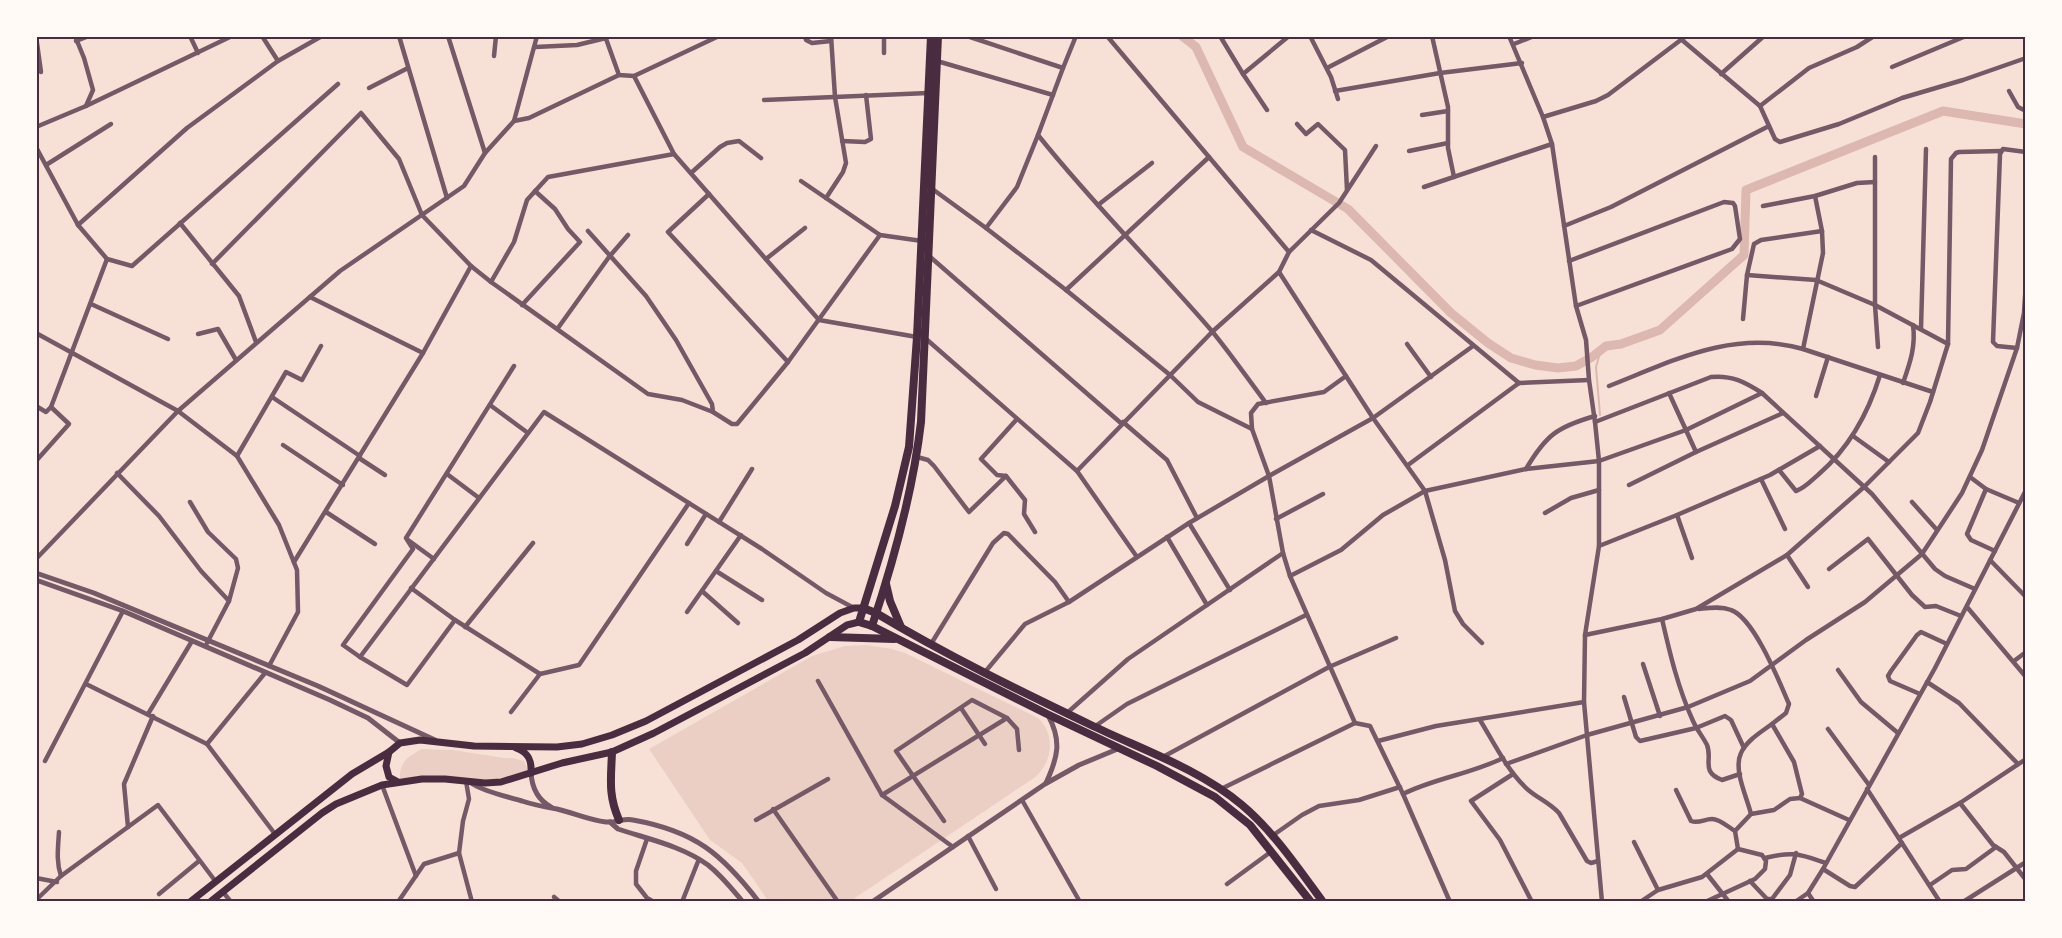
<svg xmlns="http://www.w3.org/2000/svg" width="2062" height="938" viewBox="0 0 2062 938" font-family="Lato,sans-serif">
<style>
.green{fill:#ebcfc5}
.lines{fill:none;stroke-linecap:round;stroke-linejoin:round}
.stream{stroke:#dcb8b0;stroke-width:2}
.canal{stroke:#dcb8b0;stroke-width:9}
.minor{stroke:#755966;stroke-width:4.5}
.tertiary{stroke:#755966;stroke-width:5}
.primary{stroke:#4a2c40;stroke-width:7}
.trunk{stroke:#4a2c40;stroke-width:8}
.neatline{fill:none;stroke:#4a2c40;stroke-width:2}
</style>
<rect width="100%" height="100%" fill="#f7e1d7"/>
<g class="green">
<path d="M 867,645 L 892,649 L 905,653 L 1038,718 C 1056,734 1053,763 1034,778 L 849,902 L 769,902 L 742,863 L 710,840 L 649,749 L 812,656 L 845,646 Z"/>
<path d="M 422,749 L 453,750 L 504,758 L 513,758 L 524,761 L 528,769 C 513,786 425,780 400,778 C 399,762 409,756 422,749 Z"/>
</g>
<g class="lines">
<polyline class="stream" points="1600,415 1596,367 1601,349"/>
<polyline class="canal" points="1182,36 1196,47 1243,147 1348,209 1451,313 1488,343 1511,358 1535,365 1558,368 1576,366 1592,357 1606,346 1621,344 1660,330 1744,255 1746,190 1943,111 2026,124"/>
<g class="minor">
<polyline points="36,36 41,72"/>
<polyline points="75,36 84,58 93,90 86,106"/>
<polyline points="190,36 198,53"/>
<polyline points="262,36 278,61"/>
<polyline points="399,36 447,198"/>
<polyline points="605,36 619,75 634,76 719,36"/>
<polyline points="733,36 735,36"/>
<polyline points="805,36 806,40 812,43 831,41"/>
<polyline points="884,36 884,53"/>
<polyline points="967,36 1063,68 1076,36"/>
<polyline points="1107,36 1289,252 1279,272 1373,418 1425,491 1445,560 1455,611 1463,624 1482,643"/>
<polyline points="1220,36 1243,74"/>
<polyline points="1310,36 1331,77 1338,99"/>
<polyline points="1432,36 1448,107 1448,148 1454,177"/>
<polyline points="1509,36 1543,117 1552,144 1576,306 1586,340 1589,380 1595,422 1599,461 1599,546 1585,635 1584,702 1602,902"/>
<polyline points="1680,36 1682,40 1760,106 1775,139 1780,142 1839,124 1902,98 1963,80 2026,58"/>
<polyline points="76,41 89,36"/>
<polyline points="1514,44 1534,36"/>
<polyline points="535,47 577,45 606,38"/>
<polyline points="494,56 496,36"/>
<polyline points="937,61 1053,95"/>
<polyline points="1892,67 1966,36"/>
<path d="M 1063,68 L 1038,135 C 1092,203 1154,264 1211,330 C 1230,353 1248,379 1266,403"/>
<polyline points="1327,68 1389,36"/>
<polyline points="1721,74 1764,36"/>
<polyline points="634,76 674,154 819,320 917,337"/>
<polyline points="369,88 408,68"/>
<polyline points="1335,91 1440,73 1522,63"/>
<polyline points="2009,91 2018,107 2026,111"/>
<polyline points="764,100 928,93"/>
<polyline points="1760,106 1809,68 1857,47 1874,36"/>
<polyline points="1267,110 1243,74 1289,36"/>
<polyline points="1422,115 1448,111"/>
<polyline points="1543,117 1596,101 1608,95 1686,36"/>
<polyline points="514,121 529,118 619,75"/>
<polyline points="1297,124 1306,134 1318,124 1345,150 1347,190"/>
<polyline points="36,127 86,106 232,36"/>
<polyline points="842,141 865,142 871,139 866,95"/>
<polyline points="36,147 78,225 107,259 132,266 338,84"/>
<polyline points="1409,151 1448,143"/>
<polyline points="485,153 514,121 537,36"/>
<polyline points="1875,157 1875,305 1878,347"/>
<polyline points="46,165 111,124"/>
<polyline points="691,173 720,147 727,143 739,141 761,158"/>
<polyline points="801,181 880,235 922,241"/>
<polyline points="1424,187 1552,144"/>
<polyline points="931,188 986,228 1066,290 1170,375 1198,402 1252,429 1269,476 1283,553 1290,576 1355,723 1370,726 1403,794 1450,902"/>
<polyline points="709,194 668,232 788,362"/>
<polyline points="1815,196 1822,231 1823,253 1803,349 1933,392"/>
<polyline points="826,198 843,172 846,163 835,97 831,36"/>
<polyline points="1098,205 1152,163"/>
<polyline points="1763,206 1815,196 1857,183 1875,182"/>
<polyline points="180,223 239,296 256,342"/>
<polyline points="78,225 187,128 278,61 322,36"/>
<polyline points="1564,226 1611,207 1769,126"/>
<polyline points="986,228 1017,187 1038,135"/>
<polyline points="1311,230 1371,260 1519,383"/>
<polyline points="588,231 646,296 676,340 712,404 713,412"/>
<polyline points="1289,252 1339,203 1376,146"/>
<polyline points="928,255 1122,424"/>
<polyline points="766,259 805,228"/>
<polyline points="1569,261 1724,202 1733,203 1735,206 1740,239 1732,249 1576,306"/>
<polyline points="212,264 361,113 399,159 422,215 471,266 491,282 648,394 682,400 713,412 732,424 737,424 788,362 880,235"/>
<polyline points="1747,275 1816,280 1875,305 1948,344"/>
<polyline points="491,282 514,242 527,200 548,177 674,154"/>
<polyline points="1066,290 1209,157"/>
<polyline points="310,297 423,353"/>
<polyline points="91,304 168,339"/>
<polyline points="522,305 580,242 568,229 555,209 535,191"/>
<polyline points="1743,319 1747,275 1754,244 1761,240 1822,231"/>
<polyline points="558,328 609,257 628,235"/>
<polyline points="1921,329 1926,149"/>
<polyline points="36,333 178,411 237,456 279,525 297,570 298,612 269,666"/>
<polyline points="198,334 218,329 236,360"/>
<polyline points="925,338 1077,471"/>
<polyline points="1407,344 1431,377"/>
<polyline points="2017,348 1997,346 1993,342 2000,154 2003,149 2026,152"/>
<path d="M 1903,383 C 1910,363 1916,346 1913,325"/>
<path d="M 1609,386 C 1673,361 1733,329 1803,349"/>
<polyline points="1669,393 1696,452"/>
<polyline points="1816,396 1828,357"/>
<polyline points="272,397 360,456"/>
<polyline points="490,405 528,433"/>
<polyline points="36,406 46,412 51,407 107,259"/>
<polyline points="1017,419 981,459 997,475 1006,476 1025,500 1024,514 1035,532"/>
<polyline points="1123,422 1167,460 1197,518"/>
<path d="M 1595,422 L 1711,377 C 1732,375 1745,382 1762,393 L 1872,494 L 1935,569 L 1945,576 L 1975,589"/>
<polyline points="1252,429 1251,413 1258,404 1324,392 1346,376"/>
<polyline points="1853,436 1889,462"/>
<polyline points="283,445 343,485"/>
<polyline points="237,456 286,372 302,380 321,346"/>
<polyline points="917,457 928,460 934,466 969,512 1006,476"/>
<polyline points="359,458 385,475"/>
<polyline points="36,461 69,424 51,407"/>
<polyline points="1408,465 1519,383 1589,380"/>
<path d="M 1526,469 C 1546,435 1557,427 1595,416"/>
<path d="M 1779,470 L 1796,491 C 1805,488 1811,481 1819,474 C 1850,447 1868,414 1880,375"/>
<polyline points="117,473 159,516 201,571 229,601 207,643"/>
<polyline points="447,474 479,498"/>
<polyline points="1970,477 1986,489 2019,503"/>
<polyline points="1761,479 1785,529"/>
<polyline points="1629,485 1696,452 1783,413"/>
<polyline points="1986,489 1967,534 1971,540 1995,551"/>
<polyline points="190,502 208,532 236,559 238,568 229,601"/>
<polyline points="1912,502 1937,530"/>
<polyline points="326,512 375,544"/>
<polyline points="1545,513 1571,498 1599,490"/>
<polyline points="1677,515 1692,558"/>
<polyline points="1276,519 1323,494"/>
<polyline points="719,522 752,469"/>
<polyline points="1189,523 1230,590"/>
<polyline points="1167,537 1207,605"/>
<polyline points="408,540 434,559"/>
<polyline points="687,544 706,514"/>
<polyline points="1599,546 1677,515 1770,475 1820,446"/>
<polyline points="1787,555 1808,587"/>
<polyline points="1137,557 1077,471 1212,332 1279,272"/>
<polyline points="36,559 178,411 340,271 464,186 485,153 448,36"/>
<polyline points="1990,560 2026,597"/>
<polyline points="294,562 423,353 471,266"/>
<polyline points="1829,569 1868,539 1912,595 1925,607 1936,606 1961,616"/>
<polyline points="716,571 762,600"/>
<polyline points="1290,576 1341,550 1383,515 1425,491 1526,469 1599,461 1686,430 1762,393"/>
<polyline points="411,588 455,620 540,674"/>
<polyline points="702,591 738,623"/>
<polyline points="1967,607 2026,677"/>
<path d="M 1699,609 C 1709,608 1721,606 1731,610 C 1754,618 1779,681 1789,704 L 1786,713 L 1772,724 L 1794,762 L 1802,794 L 1800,798 L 1790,799 L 1774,810 L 1751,814 L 1735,831 L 1738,849 L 1762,855 L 1766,861 L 1765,869 L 1755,879 L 1705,902"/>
<polyline points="687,612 741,535"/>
<path d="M 1662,619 C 1670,654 1678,688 1693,721 C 1697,730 1703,737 1707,745 C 1713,759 1700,772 1722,780 L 1740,774"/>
<polyline points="455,620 407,685 360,657 544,412 762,549 826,593 854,608"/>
<polyline points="465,627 533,543"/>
<polyline points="1585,635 1662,619 1696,609 1787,555 1864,487 1918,433 1930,402 1948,344 1951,159 1956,153 1959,152 2001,151"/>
<polyline points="931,644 993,543 1004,533 1008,534 1055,582 1069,602"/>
<polyline points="360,657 343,645 413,549 406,538 514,366"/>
<polyline points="2014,661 2026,652"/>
<polyline points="1643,664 1660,716"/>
<polyline points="1838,670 1861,702 1898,733"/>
<polyline points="985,672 1025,624 1069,602 1189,523 1269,476 1373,418 1473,346"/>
<polyline points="818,681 882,795 953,847"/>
<polyline points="1927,682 1959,703 2018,764"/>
<polyline points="86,684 207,744 265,673"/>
<polyline points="1920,694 1890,681 1888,676 1891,671 1917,635 1921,632 1947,644"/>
<polyline points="1624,697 1636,737 1640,741 1696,728 1725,716 1731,720 1744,748"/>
<polyline points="961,708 985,744"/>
<polyline points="511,712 540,674 579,665 689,503"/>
<polyline points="1067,713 1128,659 1283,553"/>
<polyline points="148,714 192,641"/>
<path d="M 1480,720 C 1494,743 1506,768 1525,787 C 1535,797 1549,802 1559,813 L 1587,861 L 1591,863 L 1598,861"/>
<polyline points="1094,727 1127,704 1306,615"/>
<polyline points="1828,729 1869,785"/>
<polyline points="1378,741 1436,726 1584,702"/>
<polyline points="207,744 275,834"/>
<polyline points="1161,758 1329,667 1396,638"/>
<polyline points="45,761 123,611"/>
<polyline points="1506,764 1587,735 1688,707 1750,681 1806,640 1865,602 1922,554 1962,493 1982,450 2017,348 2024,313 2026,282"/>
<polyline points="1513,774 1471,801 1500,840 1532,902"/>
<polyline points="382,785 416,876"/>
<polyline points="1221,789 1355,723"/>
<polyline points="1867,789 1940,902"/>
<path d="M 1676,790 L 1691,821 C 1699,824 1704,819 1712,819 C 1720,819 1728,827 1735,831"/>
<path d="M 1403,794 C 1435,778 1471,774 1503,758"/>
<polyline points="882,795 1007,718"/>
<polyline points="1800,798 1849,820"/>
<polyline points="1022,800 1080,902"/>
<polyline points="1960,803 1993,845 2004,852 2026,880"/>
<polyline points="773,809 838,902"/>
<path d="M 1751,814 C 1747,797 1733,770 1741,753 C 1746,741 1761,732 1772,724"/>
<polyline points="756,820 828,779"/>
<polyline points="944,821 896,751 972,700 1007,718 1017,729 1019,750"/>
<polyline points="128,827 124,784 153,716"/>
<path d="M 59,832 C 58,848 56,862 61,876"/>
<polyline points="968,836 996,889"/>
<polyline points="1272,836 1302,815 1319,806 1359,800 1400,787"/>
<polyline points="1899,838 1960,803 2026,759"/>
<polyline points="647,839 636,871 636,884 647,898 654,902"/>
<polyline points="1634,842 1658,890"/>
<polyline points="459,853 472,902"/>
<path d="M 1765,858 C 1793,851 1799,854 1826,863"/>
<polyline points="1823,869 1850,886 1855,887 1902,843"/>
<polyline points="1707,874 1729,902"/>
<polyline points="36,878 57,882"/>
<polyline points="1750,881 1767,899 1772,899 1790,875 1796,853"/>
<polyline points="1227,884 1272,851"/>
<polyline points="1930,885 1952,870 1966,869 1996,847"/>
<polyline points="223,892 231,902"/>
<polyline points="1808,893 1814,902"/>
<polyline points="159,894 199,861"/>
<polyline points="554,897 560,902"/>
<polyline points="36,900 61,876 158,805 216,882"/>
<polyline points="398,902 424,864 459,853 463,821 469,799 466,781"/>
<polyline points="682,902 699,859"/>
<polyline points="1640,902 1658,890 1702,877 1738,849"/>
<polyline points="1795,902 1808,893 1823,869 1935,668 2026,490"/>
<polyline points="1963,902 2026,862"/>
</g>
<g class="tertiary">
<polyline points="36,573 94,593 318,686 435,740"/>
<polyline points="36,580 123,611 330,700 368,718 400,743"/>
<path d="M 531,773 C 532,788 538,800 551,807"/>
<path d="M 471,783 C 485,792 505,796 522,801 C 534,805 545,807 557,809 C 574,813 589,820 606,822 C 615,823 624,818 633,820 C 695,831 722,854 759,902"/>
<path d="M 1046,783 C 1058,757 1062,741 1048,715"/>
<path d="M 610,822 L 618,829 C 648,839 682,846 708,865 C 722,876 732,889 743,902"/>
<polyline points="872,902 1045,784 1079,765 1120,748"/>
</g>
<g class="primary">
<path d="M 516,748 C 528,752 532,760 531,773"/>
<polyline points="398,782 389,777 386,766 389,752 400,743 420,740 474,746 557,747 582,744 612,735 646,721 798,640 840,613 854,608 863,608"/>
<polyline points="190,902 352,774 389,752"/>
<polyline points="210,902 322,813 336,804 382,785 422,779 445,779 485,783 501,782 562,763 612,752 654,733 805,653 847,625 859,622"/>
</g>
<g class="trunk">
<polyline points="931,36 917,337 909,447 895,506 859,622 872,626 1047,714 1157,766 1215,797 1250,825 1311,902"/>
<polyline points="886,584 890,601 901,627"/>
<path d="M 863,608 L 876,613 C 946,655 1020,691 1093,726 C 1143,750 1199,769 1242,805 C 1274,832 1298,868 1323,902"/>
<path d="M 872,626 C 894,560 913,491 921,422 L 938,36"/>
<polyline points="830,637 894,639"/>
<path d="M 612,752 C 611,779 608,795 619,820"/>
</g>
</g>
<rect width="2062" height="938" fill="none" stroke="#fffaf5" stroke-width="75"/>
<rect x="38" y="38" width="1986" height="862" class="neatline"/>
</svg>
